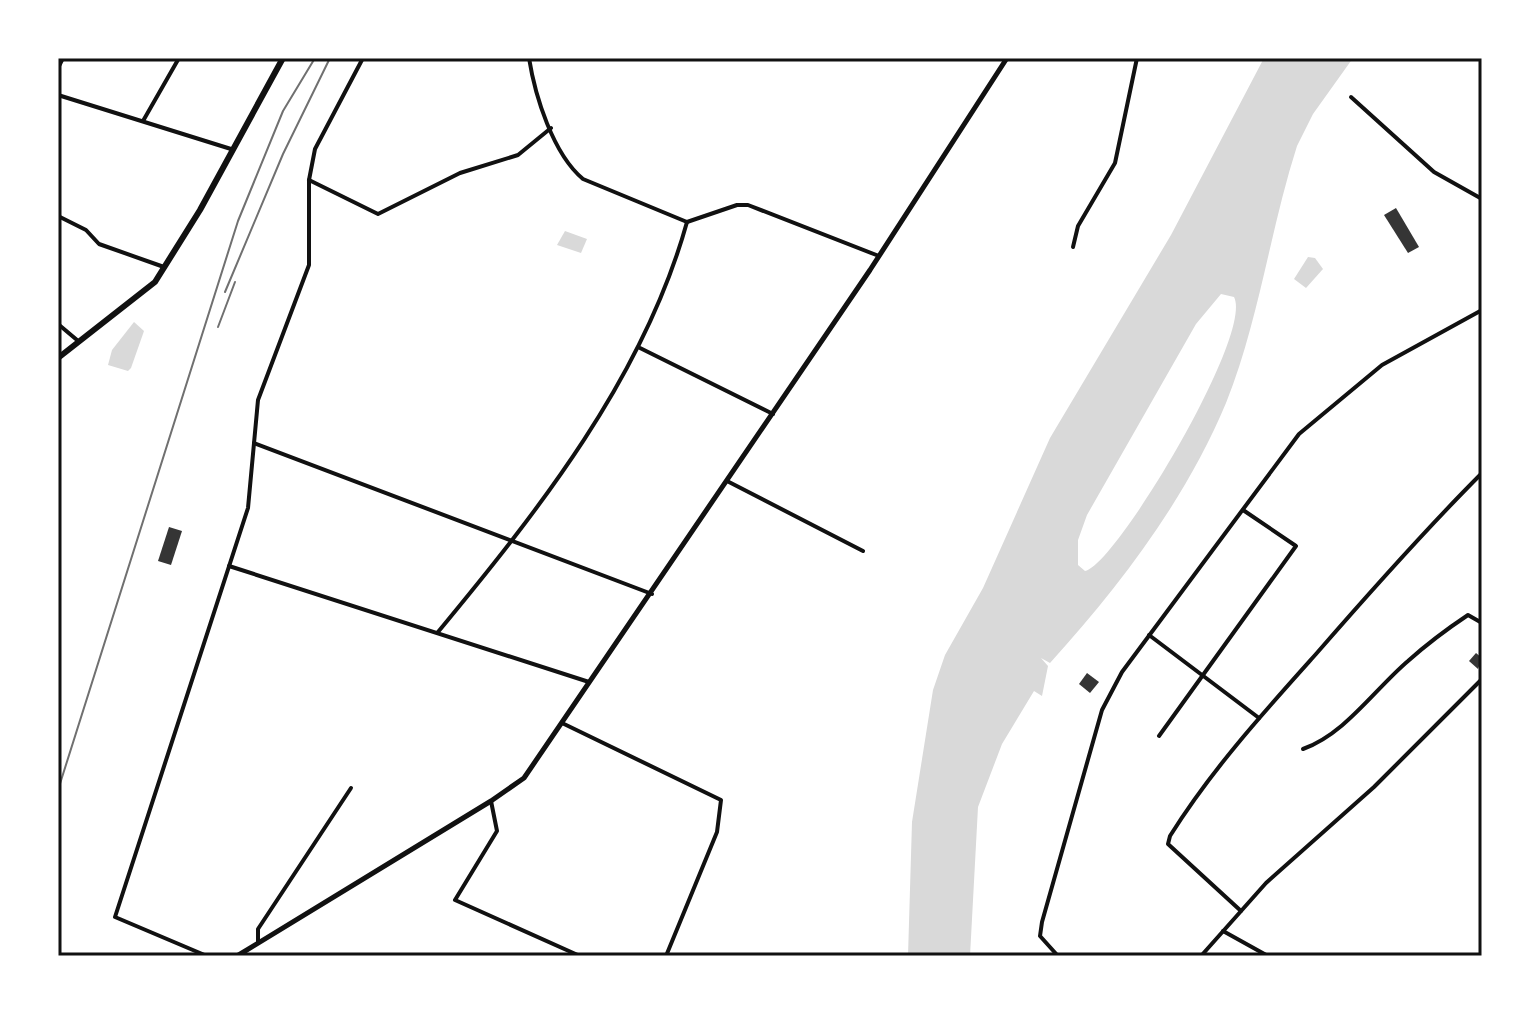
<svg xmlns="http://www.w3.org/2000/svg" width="1540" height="1014" viewBox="0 0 1540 1014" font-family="Ubuntu,sans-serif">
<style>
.water{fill:#d9d9d9;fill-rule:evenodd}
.building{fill:#353535}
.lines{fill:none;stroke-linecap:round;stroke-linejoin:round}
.minor{stroke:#111;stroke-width:4}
.secondary{stroke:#111;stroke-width:5}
.primary{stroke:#111;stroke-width:6}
.rail{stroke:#707070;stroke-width:2}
.neatline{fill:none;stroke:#111;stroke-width:3}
</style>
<rect width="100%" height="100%" fill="#fff"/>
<g class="water">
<path d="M 1264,58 L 1353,58 L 1313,114 L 1297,146 C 1270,230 1259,321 1226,403 C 1186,499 1120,586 1050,663 L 1041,658 L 1048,666 L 1042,696 L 1034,691 L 1002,744 L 978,807 L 970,956 L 908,956 L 912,822 L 933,690 L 945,655 L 983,588 L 1050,438 L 1171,235 ZM 1221,294 L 1234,297 C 1254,335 1115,566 1085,571 L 1078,565 L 1078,540 L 1087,515 L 1196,324 Z"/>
<polygon points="565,231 587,239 581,253 557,245"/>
<polygon points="1308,257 1315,258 1323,269 1306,288 1294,279"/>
<polygon points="134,322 144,331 131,368 128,371 108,365 112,350"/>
</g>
<g class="building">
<polygon points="1396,208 1419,247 1408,253 1384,215"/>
<polygon points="169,527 182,531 171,565 158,561"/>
<polygon points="1476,653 1482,658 1478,669 1469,661"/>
<polygon points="1087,673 1099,682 1090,693 1079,684"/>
</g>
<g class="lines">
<g class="minor">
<path d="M 529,58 C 535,96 553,154 583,179 L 687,222 L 737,205 L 748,205 L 879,256"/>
<polyline points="58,68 63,58"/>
<polyline points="58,95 231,149"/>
<polyline points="1351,97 1434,172 1482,199"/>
<polyline points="143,121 179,58"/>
<polyline points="309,180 378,214 460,173 518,155 551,128"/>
<polyline points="58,216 86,230 99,244 164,267"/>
<polyline points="1073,247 1078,226 1115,163 1137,58"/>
<polyline points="58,324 77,340"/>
<polyline points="640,348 773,414"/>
<polyline points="254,443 652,594"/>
<polyline points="727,481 863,551"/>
<polyline points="229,566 589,682"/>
<path d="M 438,632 C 539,510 644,377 687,222"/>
<polyline points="1149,635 1259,718"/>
<polyline points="562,723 721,800 717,832 666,956"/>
<polyline points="1159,736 1296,546 1243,510"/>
<path d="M 1303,749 C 1345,734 1374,690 1408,661 C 1427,644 1447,629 1468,615 L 1482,623"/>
<polyline points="491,801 497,831 455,900 580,956"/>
<path d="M 1241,911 L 1168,844 L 1170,836 C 1212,769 1264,712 1316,654 C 1370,592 1424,531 1482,473"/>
<polyline points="1223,931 1268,956"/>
<polyline points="258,943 258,929 351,788"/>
<polyline points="207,956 115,917 248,508 258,400 309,265 309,180 315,149 363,58"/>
<polyline points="1058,956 1040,936 1042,922 1102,710 1122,672 1299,434 1382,365 1482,310"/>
<polyline points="1201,956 1266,883 1374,787 1482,679"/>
</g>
<polyline class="secondary" points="237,956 491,801 524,778 870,270 1007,58"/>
<polyline class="primary" points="58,358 155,282 200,210 283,58"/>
<g class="rail">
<polyline points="225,292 283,154 330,58"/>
<polyline points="218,327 235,282"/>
<polyline points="58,790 238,221 283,111 315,58"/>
</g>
</g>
<rect width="1540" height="1014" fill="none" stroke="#ffffff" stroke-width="120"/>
<rect x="60" y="60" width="1420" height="894" class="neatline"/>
</svg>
